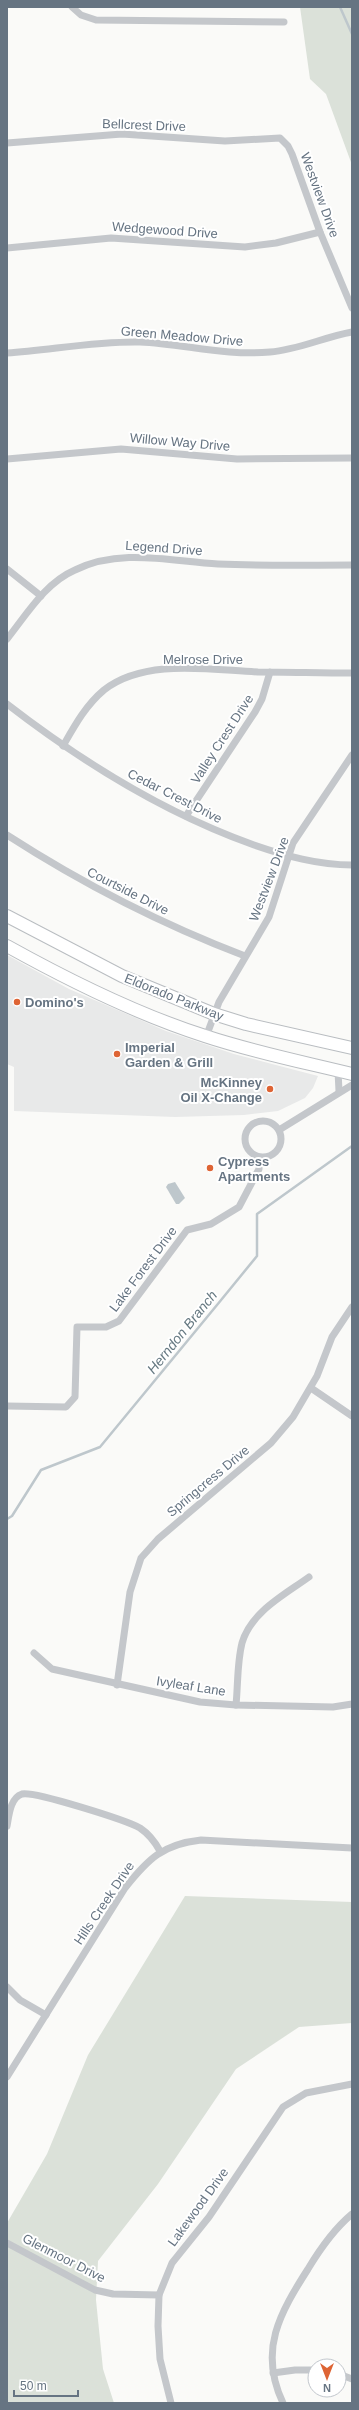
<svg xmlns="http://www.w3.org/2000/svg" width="359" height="2410" viewBox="0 0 359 2410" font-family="Arial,sans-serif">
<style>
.built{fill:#e8e9e9}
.green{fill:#dbe1d9}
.water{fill:#bec7cc}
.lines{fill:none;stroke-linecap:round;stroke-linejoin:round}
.stream{stroke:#bec7cc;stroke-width:2.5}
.primary-casing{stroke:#b9bdc1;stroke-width:14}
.minor{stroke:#c4c7cb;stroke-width:7}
.primary{stroke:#fff;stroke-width:12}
.poi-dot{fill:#de6434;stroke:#fff;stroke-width:1.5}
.labels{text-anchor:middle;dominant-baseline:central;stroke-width:4;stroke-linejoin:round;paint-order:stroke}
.street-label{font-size:13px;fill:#667482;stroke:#fff}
.poi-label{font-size:13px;font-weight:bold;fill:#667482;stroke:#fff;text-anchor:start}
.water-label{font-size:14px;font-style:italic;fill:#667982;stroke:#fff}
</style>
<rect width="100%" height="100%" fill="#fafaf8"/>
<polygon class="built" points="7,955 69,989 166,1031 234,1054 318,1076 313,1088 305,1098 278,1111 244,1115 175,1117 14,1111 14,1067 7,1064"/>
<g class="green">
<polygon points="300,7 352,7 352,165 326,94 310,79"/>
<polygon points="185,1896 352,1902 352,2023 299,2027 236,2069 158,2184 98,2261 96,2300 103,2369 114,2403 7,2403 7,2223 47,2154 88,2055"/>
</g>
<polygon class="water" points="175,1182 185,1198 179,1204 176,1204 166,1187 168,1184"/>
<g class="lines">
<g class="stream">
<polyline points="340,7 352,34"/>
<polyline points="7,1519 12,1516 41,1470 100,1447 217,1305 257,1256 257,1214 352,1146"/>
</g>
<g class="primary-casing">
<g id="primary">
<polyline points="7,916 122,976 214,1014 246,1024 352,1048"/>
<path d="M 7,946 C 70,981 136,1014 205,1036 C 253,1052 303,1062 352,1074"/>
</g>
</g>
<g class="minor">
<polyline points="72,7 81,15 96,20 284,22"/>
<polyline points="7,143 122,134 225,141 280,138 288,146 292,154 320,232 352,308"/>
<polyline points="7,248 111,238 245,247 276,243 320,232"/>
<path d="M 7,353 C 51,350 96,341 140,342 C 184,344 225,356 270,352 C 298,350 324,337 352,332"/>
<polyline points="7,459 121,449 237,459 352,458"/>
<polyline points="7,569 41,596"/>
<path d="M 7,639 C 27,614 45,583 75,570 C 120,548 169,561 218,564 C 263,566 307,565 352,565"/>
<path d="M 7,704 C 82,762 164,813 254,845 C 286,856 318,865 352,865"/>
<path d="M 63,746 C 75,725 86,705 104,690 C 145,658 210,670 258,672 C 289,672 321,673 352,673"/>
<polyline points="186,816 255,712 262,699 270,672"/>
<path d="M 7,835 C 83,884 161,924 245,956"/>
<polyline points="206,1037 219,1002 269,917 293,843 352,755"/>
<polyline points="338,1071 339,1091"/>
<circle cx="263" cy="1139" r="18"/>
<polyline points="279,1130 352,1085"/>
<polyline points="311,1388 352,1416"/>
<polyline points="7,1406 66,1407 75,1397 77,1327 106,1327 119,1321 187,1230 211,1224 239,1207 259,1169 260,1157"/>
<polyline points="34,1653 52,1669 200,1702 236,1705 333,1707 352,1704"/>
<polyline points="117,1685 130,1592 141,1558 158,1539 271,1443 293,1417 317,1376 332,1337 352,1307"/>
<path d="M 236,1705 C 238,1685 237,1663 242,1643 C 251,1612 284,1595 309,1577"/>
<path d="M 7,1826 C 9,1816 10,1798 22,1794 C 34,1791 126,1820 140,1828 C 149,1834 155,1842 160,1851"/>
<polyline points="7,1987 20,2000 46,2015"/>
<path d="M 7,2077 L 125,1888 C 148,1859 163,1844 201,1840 L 352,1848"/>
<polyline points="7,2243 95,2290 113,2294 159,2295"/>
<polyline points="273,2373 295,2370 315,2370"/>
<polyline points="339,2374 352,2379"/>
<polyline points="171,2403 160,2359 158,2326 159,2295 172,2263 209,2217 283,2107 306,2093 352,2084"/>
<path d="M 283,2403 C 258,2350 280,2313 308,2269 C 320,2249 334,2229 352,2214"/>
</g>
<use href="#primary" class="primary"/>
</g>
<g class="poi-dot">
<circle cx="17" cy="1002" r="4"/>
<circle cx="117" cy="1054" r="4"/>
<circle cx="270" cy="1089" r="4"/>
<circle cx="210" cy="1168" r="4"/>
</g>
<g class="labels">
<g class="street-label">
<text transform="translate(144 125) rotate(2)">Bellcrest Drive</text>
<text transform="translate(320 195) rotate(70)">Westview Drive</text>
<text transform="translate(165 230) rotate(4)">Wedgewood Drive</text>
<text transform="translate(182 336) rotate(5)">Green Meadow Drive</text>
<text transform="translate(180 442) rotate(5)">Willow Way Drive</text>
<text transform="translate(164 548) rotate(4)">Legend Drive</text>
<text x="203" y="659">Melrose Drive</text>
<text transform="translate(222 739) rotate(-57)">Valley Crest Drive</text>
<text transform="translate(175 796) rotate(27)">Cedar Crest Drive</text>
<text transform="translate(269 879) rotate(-69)">Westview Drive</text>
<text transform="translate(128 891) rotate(27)">Courtside Drive</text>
<text transform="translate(174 997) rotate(22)">Eldorado Parkway</text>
<text transform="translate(143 1269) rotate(-53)">Lake Forest Drive</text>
<text transform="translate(208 1481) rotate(-40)">Springcress Drive</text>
<text transform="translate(191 1686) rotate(9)">Ivyleaf Lane</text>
<text transform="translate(104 1903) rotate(-56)">Hills Creek Drive</text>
<text transform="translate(198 2207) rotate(-54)">Lakewood Drive</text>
<text transform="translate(64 2258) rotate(27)">Glenmoor Drive</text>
</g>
<g class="poi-label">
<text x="25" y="1002">Domino's</text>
<text x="125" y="1047">Imperial<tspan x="125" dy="15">Garden &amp; Grill</tspan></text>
<text x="262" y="1082" text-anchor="end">McKinney<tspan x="262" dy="15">Oil X-Change</tspan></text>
<text x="218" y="1161">Cypress<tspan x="218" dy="15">Apartments</tspan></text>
</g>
<g class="water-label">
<text transform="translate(182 1332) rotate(-51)">Herndon Branch</text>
</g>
</g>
<rect width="359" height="2410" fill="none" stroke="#667482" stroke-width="16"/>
<g transform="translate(327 2378) rotate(180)"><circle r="19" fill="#ffffff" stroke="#c2c7cd"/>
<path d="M0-3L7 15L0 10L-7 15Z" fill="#de6434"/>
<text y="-6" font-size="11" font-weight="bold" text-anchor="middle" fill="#667482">N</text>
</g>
<path d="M14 2390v6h64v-6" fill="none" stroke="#667482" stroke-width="2"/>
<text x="20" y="2390" font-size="12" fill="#667482" stroke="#ffffff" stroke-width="3" paint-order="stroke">50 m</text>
</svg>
